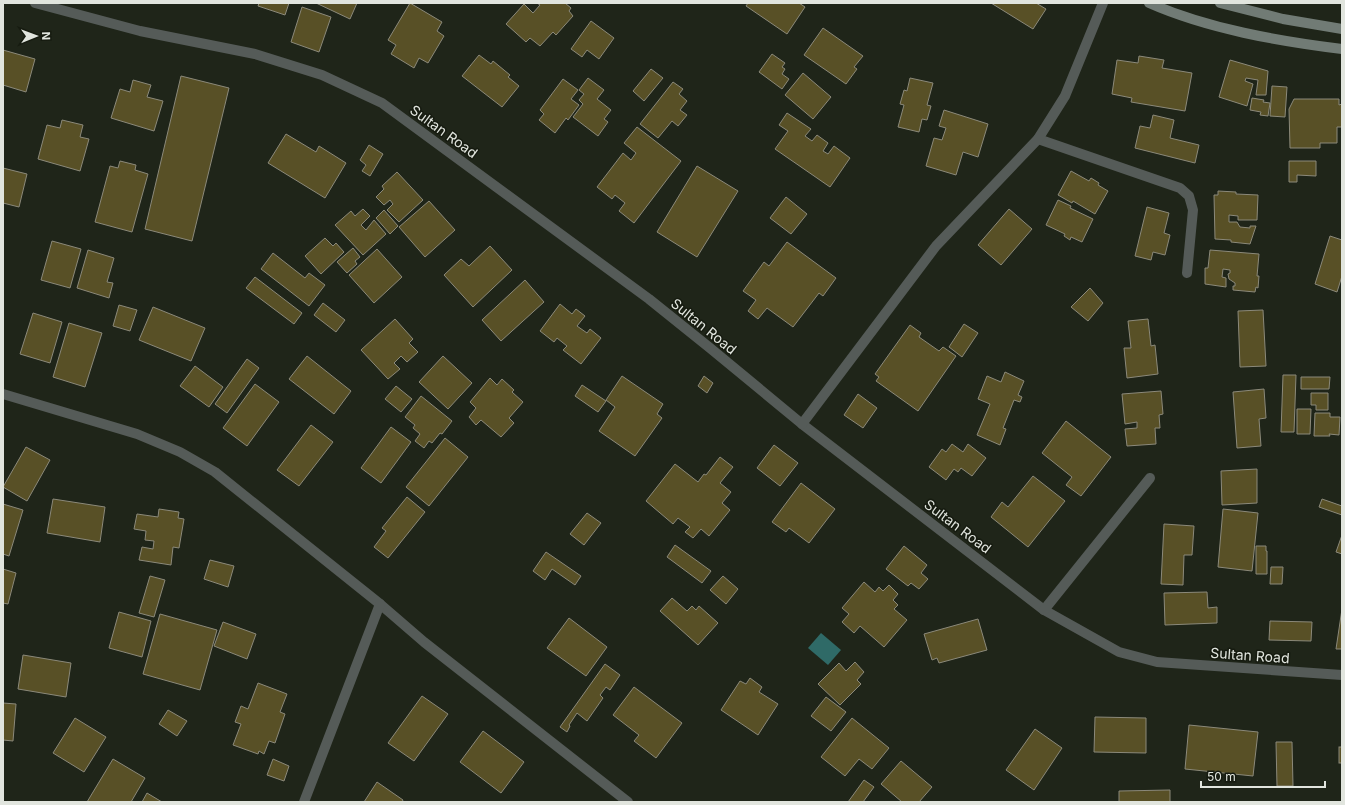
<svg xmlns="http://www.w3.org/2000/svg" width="1345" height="805" viewBox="0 0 1345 805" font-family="Inter,sans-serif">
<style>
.water{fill:#2f6a67}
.building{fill:#585026;stroke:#8b897a}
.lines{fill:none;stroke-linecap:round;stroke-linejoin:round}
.minor{stroke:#555b58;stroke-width:10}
.secondary{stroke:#717b75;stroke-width:10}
.labels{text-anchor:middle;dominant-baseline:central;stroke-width:3;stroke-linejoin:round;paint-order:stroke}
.street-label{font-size:14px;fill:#e1e5de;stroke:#161b10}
</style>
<rect width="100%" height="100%" fill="#1f2519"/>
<polygon class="water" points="821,633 841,650 828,665 808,648"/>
<g class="building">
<polygon points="259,3 289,3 285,15 258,6"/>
<polygon points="316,3 357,3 350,19"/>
<polygon points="410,3 442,22 437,31 444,36 428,63 419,58 414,68 391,54 396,45 388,40"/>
<polygon points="537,3 565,3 571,8 569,11 573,16 556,35 553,32 540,46 530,38 526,42 506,24 524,4 533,13 540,5"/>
<polygon points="748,3 799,3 805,7 787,34 746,6"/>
<polygon points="991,3 1036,3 1046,9 1033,29"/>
<polygon points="302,7 331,17 319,52 291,42"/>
<polygon points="591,21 614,38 599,59 587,50 582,57 571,49"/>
<polygon points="823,28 863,56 854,67 857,69 846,84 804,55"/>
<polygon points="3,50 35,59 26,92 3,85"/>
<polygon points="772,54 785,63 782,67 785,69 782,74 789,79 782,89 759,72"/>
<polygon points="479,55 491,64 493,61 510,75 508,77 519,86 502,107 462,76"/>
<polygon points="1139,56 1164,60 1162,68 1192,73 1185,111 1131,102 1132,98 1112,94 1117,60 1138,63"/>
<polygon points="1230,60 1268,71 1266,95 1256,95 1258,80 1246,78 1245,81 1253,84 1247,106 1219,97"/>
<polygon points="651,69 663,78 644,101 633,91"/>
<polygon points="803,73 831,97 813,119 785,95"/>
<polygon points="181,76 229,88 192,241 145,229"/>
<polygon points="588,78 604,90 597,99 611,110 604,119 608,122 598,136 573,117 583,104 579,100 584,94 579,90"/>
<polygon points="910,78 933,83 927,105 931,106 927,120 922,119 919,132 898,127 904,105 900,104 904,90 907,91"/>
<polygon points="563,79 578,90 571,99 579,105 568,120 566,118 555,133 539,120 544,114 540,110"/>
<polygon points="133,80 151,85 147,97 163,101 154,131 111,118 120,89 130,92"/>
<polygon points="673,82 683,89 679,94 687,101 680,110 687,115 678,126 672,121 658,138 640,124"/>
<polygon points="1272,86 1287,87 1285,117 1270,116"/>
<polygon points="1252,98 1264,100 1263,102 1270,103 1268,116 1260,115 1261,112 1250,110"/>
<polygon points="1294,99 1339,99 1339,105 1342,104 1342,127 1337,127 1337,143 1320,143 1320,148 1290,148 1289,109"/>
<polygon points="944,110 988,124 978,157 963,152 956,175 926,166 934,138 942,140 946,128 939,126"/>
<polygon points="787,113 811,129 805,136 812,141 817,135 828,143 823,151 828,154 834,146 850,158 830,187 775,149 788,131 779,125"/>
<polygon points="1153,115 1174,120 1170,138 1199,145 1195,163 1135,148 1140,126 1150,128"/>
<polygon points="62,120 83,125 80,137 89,139 80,171 38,159 47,125 60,128"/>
<polygon points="637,127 681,161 634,223 619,211 625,203 615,195 612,199 597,187 623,153 631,160 636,153 624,143"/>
<polygon points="286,134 316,152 319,146 346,163 325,198 268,163"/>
<polygon points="369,145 383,154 370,176 362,171 366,165 360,160"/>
<polygon points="120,161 136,165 135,170 148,174 132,232 95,222 110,166 118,168"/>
<polygon points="1289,161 1316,161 1316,176 1297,175 1297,182 1289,182"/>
<polygon points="697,166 738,191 697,257 657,232"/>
<polygon points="3,168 27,174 19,207 3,203"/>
<polygon points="1071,171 1089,181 1091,178 1099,183 1098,185 1108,191 1095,214 1073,201 1072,203 1058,195"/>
<polygon points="397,172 423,200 399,222 387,210 393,204 390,200 384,205 376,197 384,189 382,186"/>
<polygon points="1218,191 1236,192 1236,194 1258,195 1257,220 1238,220 1238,216 1229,215 1229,222 1237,222 1240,227 1250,228 1250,226 1256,226 1250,244 1231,242 1231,240 1215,239 1214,195 1218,195"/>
<polygon points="786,197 807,214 791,234 770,218"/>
<polygon points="1058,200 1071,206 1070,208 1093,219 1082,242 1071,237 1070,240 1064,236 1065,234 1046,225"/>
<polygon points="429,201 455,230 425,257 399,227"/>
<polygon points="1147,207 1169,213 1164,233 1170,235 1165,255 1153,252 1151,260 1135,256"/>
<polygon points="363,209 370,216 361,225 366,230 374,220 386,234 363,255 335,225 351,211 355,216"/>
<polygon points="1009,209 1032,229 1001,265 978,245"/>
<polygon points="384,210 398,226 390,234 376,218"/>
<polygon points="1330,236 1342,240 1342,276 1337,292 1315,284"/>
<polygon points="325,238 333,246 336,243 344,252 321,274 305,256"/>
<polygon points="52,241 81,249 70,288 41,280"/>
<polygon points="787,242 836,278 823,296 819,293 793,327 767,308 758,319 748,311 756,300 743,291 764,262 769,266"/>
<polygon points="490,246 512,270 473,307 444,275 461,259 469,266"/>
<polygon points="353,248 360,257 355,261 357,264 347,273 337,262"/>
<polygon points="377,249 402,277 374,303 349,275"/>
<polygon points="88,250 114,258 107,282 113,283 109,298 77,288"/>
<polygon points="1210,250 1259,254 1257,276 1259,276 1258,288 1256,287 1255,292 1233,290 1233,286 1235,286 1235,283 1229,279 1228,274 1230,273 1230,270 1223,269 1222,277 1226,278 1226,287 1205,284 1205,268 1208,268"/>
<polygon points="273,253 305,278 309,273 325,285 309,306 261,269"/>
<polygon points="255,277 302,313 294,324 246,288"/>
<polygon points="525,280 544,302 501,341 482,320"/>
<polygon points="1090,288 1103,303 1088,321 1071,307"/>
<polygon points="323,303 345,320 336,332 314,315"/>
<polygon points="560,304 572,314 576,309 585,316 577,326 587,333 590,329 601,338 581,364 563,350 567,346 557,338 554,342 540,331"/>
<polygon points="119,305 137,310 130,331 113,326"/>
<polygon points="153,307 205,328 191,361 139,340"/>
<polygon points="1263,310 1266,366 1240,367 1238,311"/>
<polygon points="33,313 62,322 50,363 20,354"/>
<polygon points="395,319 413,339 409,343 418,352 407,362 401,356 394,363 400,369 388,379 361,350"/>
<polygon points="1148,319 1151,346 1155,345 1158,374 1127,378 1124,348 1131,348 1128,321"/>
<polygon points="69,323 102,333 85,387 53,377"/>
<polygon points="964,324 978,333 962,357 949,347"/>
<polygon points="910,325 921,333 919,337 939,351 943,347 956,356 918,411 876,381 879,377 875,374"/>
<polygon points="307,356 351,391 334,414 289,379"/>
<polygon points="443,356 472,383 448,409 419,382"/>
<polygon points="247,359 259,368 227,413 215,404"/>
<polygon points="195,366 223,387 209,407 180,386"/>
<polygon points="1005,372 1024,381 1018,395 1022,397 1020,402 1014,400 1003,428 1006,429 1000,445 977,435 990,404 978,399 987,376 1001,382"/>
<polygon points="1283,375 1296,375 1294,432 1281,432"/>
<polygon points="622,376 663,404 657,414 662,418 635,456 599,431 615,407 606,400"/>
<polygon points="704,376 713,383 707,393 698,386"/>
<polygon points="1301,377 1330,377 1329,389 1301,389"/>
<polygon points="490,378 497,385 502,379 514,390 512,392 523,402 509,418 514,423 501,437 481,420 476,425 469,417 476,408 470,402"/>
<polygon points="255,384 279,402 247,446 223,428"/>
<polygon points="582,385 606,401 598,412 575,396"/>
<polygon points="396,386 412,399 401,412 385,399"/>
<polygon points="1264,389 1266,418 1259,419 1261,446 1237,448 1233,392"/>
<polygon points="1161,391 1163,414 1159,415 1160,428 1155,428 1156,444 1127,446 1125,429 1137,428 1137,422 1125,424 1122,394"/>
<polygon points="1311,393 1328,393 1328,410 1316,410 1316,405 1311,405"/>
<polygon points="858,394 877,408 863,428 844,415"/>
<polygon points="421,396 452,421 442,434 440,433 432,443 429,441 424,448 415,441 420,434 413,428 415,425 405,417"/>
<polygon points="1297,409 1311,409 1310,434 1297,434"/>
<polygon points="1315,413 1330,413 1330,417 1340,417 1339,435 1329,434 1330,436 1314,436"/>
<polygon points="1066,421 1111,457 1081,496 1066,485 1072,477 1042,453"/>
<polygon points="311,425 333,442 299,486 277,470"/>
<polygon points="391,427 411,442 381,483 361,468"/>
<polygon points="445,438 468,457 429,506 406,487"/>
<polygon points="952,444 963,452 968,444 986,458 972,476 961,468 958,472 954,469 946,480 929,467 942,449 946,452"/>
<polygon points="774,445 798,463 780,486 757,468"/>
<polygon points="26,447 50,460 27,501 3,487"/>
<polygon points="720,457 733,467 720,483 731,492 722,503 730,510 709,536 701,529 693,538 685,532 690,527 678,518 673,524 646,501 675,464 698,482 704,474 706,475"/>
<polygon points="1257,469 1257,503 1222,505 1221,471"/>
<polygon points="1033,476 1065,501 1028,547 991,517 1002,502 1008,507"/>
<polygon points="801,483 835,509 809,543 789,528 786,532 772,522"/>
<polygon points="407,497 425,512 388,558 374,547 386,531 382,528"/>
<polygon points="53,499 105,507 100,542 47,533"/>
<polygon points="1322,499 1342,506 1342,515 1319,507"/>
<polygon points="3,504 23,510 9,556 3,554"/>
<polygon points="159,509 179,512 178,518 184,519 179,548 173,547 171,565 139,560 142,547 153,549 154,541 145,540 146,531 134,529 137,514 158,517"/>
<polygon points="1223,509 1258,513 1252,571 1218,567"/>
<polygon points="587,513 601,523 584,545 570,534"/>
<polygon points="1164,524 1194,526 1192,555 1184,555 1183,585 1161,584"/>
<polygon points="1342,535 1342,554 1336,552"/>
<polygon points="675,545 711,571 702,583 667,557"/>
<polygon points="904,546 927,565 921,573 928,579 919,589 911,583 908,586 886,569"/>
<polygon points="1256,546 1266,546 1266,551 1267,551 1267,574 1256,574"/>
<polygon points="546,552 581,576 575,585 552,569 545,580 533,571"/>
<polygon points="210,560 234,566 228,587 204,579"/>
<polygon points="1271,567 1283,567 1282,584 1270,584"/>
<polygon points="3,569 16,573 8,604 3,603"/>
<polygon points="150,576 165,580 154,617 139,613"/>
<polygon points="723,576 738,589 726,604 710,590"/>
<polygon points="864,582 875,592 879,587 883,591 889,585 898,594 893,600 898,605 894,609 907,620 884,647 860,626 854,633 842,622 849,614 842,608"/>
<polygon points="1207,592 1208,608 1217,607 1217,623 1165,625 1164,593"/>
<polygon points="672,598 687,611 692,606 696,610 699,606 718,623 698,645 660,611"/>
<polygon points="1342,609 1342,649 1336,649"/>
<polygon points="119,612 151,621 142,657 109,648"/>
<polygon points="160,614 217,630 200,690 143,674"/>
<polygon points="569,618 607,647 586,676 547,648"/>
<polygon points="978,619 987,650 939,663 937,658 932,660 924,634"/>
<polygon points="1270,621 1312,622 1311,641 1269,640"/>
<polygon points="223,622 256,634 247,659 214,646"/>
<polygon points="23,655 71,663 66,697 18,689"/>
<polygon points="855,662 864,672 857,680 861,684 840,705 818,684 839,663 846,671"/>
<polygon points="605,664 620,675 610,690 606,687 600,695 603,698 587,721 577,713 569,725 570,726 567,732 560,727"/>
<polygon points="750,678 762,687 759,692 778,704 758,735 721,710 740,681 746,684"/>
<polygon points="258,683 287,694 280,712 285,714 275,743 269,741 264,754 259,751 258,754 233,745 241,724 235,722 241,706 248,709"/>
<polygon points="634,687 682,723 656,758 634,741 639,735 613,715"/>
<polygon points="422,696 448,714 414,761 388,743"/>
<polygon points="826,697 846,712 831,731 811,716"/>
<polygon points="3,703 16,704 13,741 3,740"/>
<polygon points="168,710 187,721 177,736 159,724"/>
<polygon points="1095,717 1146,718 1146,753 1094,752"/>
<polygon points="75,718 106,737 84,772 53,753"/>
<polygon points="852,718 889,748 872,769 859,759 845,776 821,757"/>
<polygon points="1189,725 1258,732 1253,776 1185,769"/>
<polygon points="1035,729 1062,748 1034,790 1006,770"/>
<polygon points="483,731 524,762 501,793 460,762"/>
<polygon points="1276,742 1292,742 1293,786 1277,786"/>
<rect x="1339" y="747" width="3" height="16"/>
<polygon points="113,759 145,778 131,802 87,802"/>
<polygon points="273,759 289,766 284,781 267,775"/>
<polygon points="901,761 932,787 919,802 902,802 881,784"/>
<polygon points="864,780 874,787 863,802 848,802"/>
<polygon points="377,782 403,800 402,802 364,802"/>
<polygon points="1170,790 1170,802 1119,802 1119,791"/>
<polygon points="147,793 162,802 142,802"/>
</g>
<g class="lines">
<g class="minor">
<polyline points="35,3 140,31 255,54 322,75 382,103 649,299 710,348 802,424 1044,610 1119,652 1157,662 1342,675"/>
<polyline points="1038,139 1180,188 1189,196 1193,210 1187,273"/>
<polyline points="3,394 137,434 180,452 215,472 380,604 424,642 628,802"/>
<polyline points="802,424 936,246 1038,139 1065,96 1103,3"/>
<polyline points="1044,610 1150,478"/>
<polyline points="304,802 380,604"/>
</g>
<g class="secondary">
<path d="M 1149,3 C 1208,29 1278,41 1342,49"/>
<polyline points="1220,3 1283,19 1342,29"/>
</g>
</g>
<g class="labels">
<g class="street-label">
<text transform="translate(444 131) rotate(36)">Sultan Road</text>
<text transform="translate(704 326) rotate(39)">Sultan Road</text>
<text transform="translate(958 526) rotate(37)">Sultan Road</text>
<text transform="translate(1250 655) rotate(4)">Sultan Road</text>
</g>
</g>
<rect width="1345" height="805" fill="none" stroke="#e1e5de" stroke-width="8"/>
<g transform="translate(36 36) rotate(89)" stroke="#161b10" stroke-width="3" paint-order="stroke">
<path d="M0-3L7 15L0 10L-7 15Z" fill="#e1e5de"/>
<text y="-6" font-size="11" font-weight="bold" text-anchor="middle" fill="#e1e5de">N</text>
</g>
<path d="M1201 781v6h124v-6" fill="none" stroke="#e1e5de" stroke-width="2"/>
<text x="1207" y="781" font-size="12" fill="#e1e5de" stroke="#161b10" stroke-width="3" paint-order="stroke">50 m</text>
</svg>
